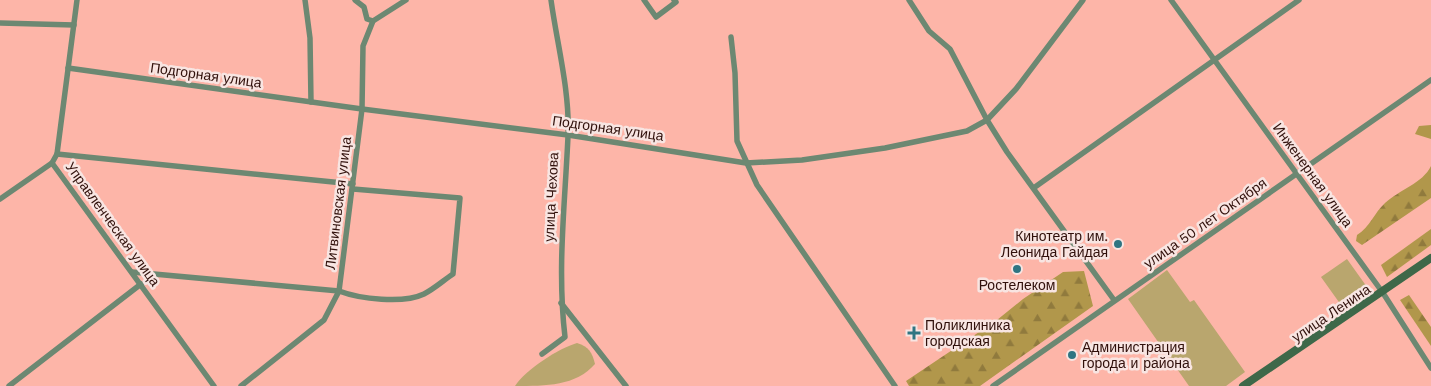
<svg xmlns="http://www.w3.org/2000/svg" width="1431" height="386" viewBox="0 0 1431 386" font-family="'Work Sans',sans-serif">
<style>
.forest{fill:url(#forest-firs)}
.park{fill:#b9a66e}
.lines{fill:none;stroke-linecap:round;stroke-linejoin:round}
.minor{stroke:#6c8872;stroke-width:5.5}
.secondary{stroke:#3e6849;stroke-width:8}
.poi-dot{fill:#2f7582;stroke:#f8e5e2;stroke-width:2}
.labels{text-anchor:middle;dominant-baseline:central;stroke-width:5;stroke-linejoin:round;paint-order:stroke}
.street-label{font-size:14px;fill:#30100b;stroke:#f8e5e2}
.poi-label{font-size:14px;fill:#30100b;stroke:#f8e5e2;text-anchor:start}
</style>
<defs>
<pattern id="forest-firs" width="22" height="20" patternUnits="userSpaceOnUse" patternTransform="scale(1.25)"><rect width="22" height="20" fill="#b1974b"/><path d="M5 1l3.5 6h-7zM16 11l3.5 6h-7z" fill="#907a3d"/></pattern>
</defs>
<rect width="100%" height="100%" fill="#fdb5a8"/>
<g class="forest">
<polygon points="1431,125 1431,139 1415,134 1419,126"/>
<path d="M 1431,166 L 1431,198 L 1362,245 L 1356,241 L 1357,235 C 1370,227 1374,213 1385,203 C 1399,190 1423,183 1431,166 Z"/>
<polygon points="1431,229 1431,245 1387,277 1381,265"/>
<polygon points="1084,271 1093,306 980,386 909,386 906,381 997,320 1023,299 1063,272"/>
<polygon points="1409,295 1431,327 1431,346 1400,300"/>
</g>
<g class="park">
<polygon points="1347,259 1367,287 1341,305 1321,277"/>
<polygon points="1167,270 1190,302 1194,300 1245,372 1226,386 1189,386 1128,299"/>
<path d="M 577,343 C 589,347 592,352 595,364 C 576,386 546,386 515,386 C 525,370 559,348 577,343 Z"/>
</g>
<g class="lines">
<g class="minor">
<polyline points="305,0 310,38 311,102"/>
<polyline points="355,0 364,7 367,19 373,21"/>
<polyline points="644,0 656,17 676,2 674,0"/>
<polyline points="909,0 929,31 950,49 987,120 1007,152 1114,300"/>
<polyline points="1171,0 1383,293 1431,368"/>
<polyline points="0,23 74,25"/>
<polyline points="731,37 735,73 737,141 757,185 895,386"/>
<polyline points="68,68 362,109 568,135 746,163 802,160 885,148 967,131 987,120 1016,89 1083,0"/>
<polyline points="57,154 353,184"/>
<polyline points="52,163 214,386"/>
<polyline points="1035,187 1299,0"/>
<polyline points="0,199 52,163 57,154 77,0"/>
<path d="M 132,272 L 339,291 C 360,299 403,304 424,294 C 434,289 444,280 453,274 L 460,198 L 353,189"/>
<polyline points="561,303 626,386"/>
<path d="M 542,354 L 565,337 C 557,269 565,204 568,136 C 570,91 557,44 551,0"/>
<polyline points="9,386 141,284"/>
<polyline points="241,386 324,320 339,291 362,109 363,46 373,21 406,0"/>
<polyline points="993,386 1431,80"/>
</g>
<polyline class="secondary" points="1243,386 1431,258"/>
</g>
<g class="poi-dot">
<circle cx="1118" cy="244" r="5"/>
<circle cx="1017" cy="269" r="5"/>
<path d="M911.5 325.5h5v5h5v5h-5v5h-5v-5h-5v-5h5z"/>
<circle cx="1072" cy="355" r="5"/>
</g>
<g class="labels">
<g class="street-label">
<text transform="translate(206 75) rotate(8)">Подгорная улица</text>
<text transform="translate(608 128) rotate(8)">Подгорная улица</text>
<text transform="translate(1313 175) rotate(54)">Инженерная улица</text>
<text transform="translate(551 197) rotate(-87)">улица Чехова</text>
<text transform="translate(338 203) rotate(-83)">Литвиновская улица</text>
<text transform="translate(1205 223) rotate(-35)">улица 50 лет Октября</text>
<text transform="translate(113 224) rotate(54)">Управленческая улица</text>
<text transform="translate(1331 313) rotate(-34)">улица Ленина</text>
</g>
<g class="poi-label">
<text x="1108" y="236" text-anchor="end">Кинотеатр им.<tspan x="1108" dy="16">Леонида Гайдая</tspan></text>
<text x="1017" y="285" text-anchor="middle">Ростелеком</text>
<text x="925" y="325">Поликлиника<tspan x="925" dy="16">городская</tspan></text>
<text x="1082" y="347">Администрация<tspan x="1082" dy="16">города и района</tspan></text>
</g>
</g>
</svg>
